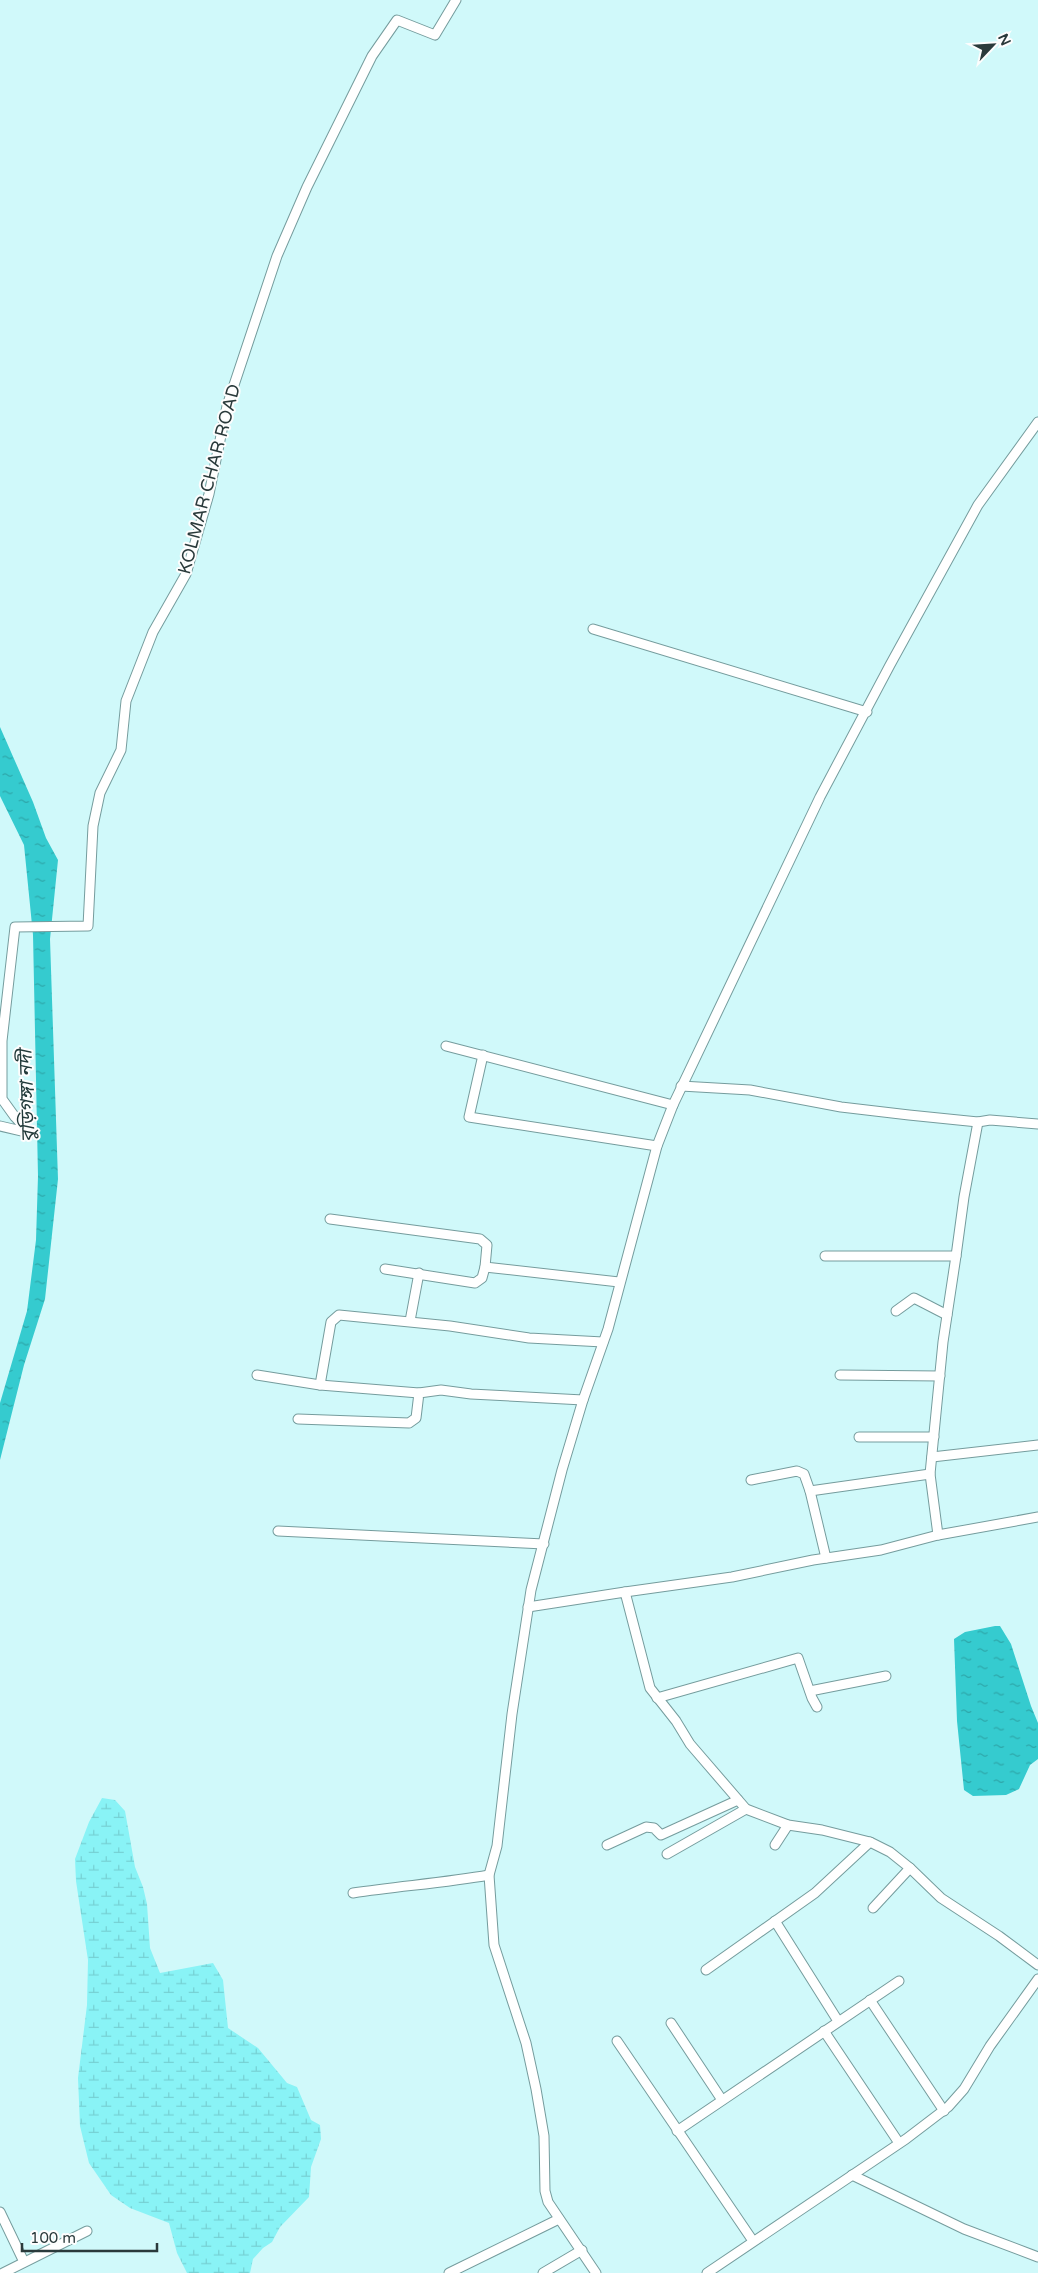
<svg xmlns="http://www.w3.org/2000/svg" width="1038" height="2273" viewBox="0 0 1038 2273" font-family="'Varela Round','Noto Sans Bengali',sans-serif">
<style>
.wetland{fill:url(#wetland-marsh)}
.water{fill:url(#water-ripples)}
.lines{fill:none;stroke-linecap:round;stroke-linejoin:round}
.street-casing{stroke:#759c9d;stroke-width:11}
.street{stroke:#fff;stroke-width:9}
.labels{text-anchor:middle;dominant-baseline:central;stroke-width:4;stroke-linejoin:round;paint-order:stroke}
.street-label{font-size:18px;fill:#2a3a3b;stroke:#fdfdfd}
.water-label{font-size:19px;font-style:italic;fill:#223a3a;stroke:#fdfdfd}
</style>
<defs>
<pattern id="wetland-marsh" width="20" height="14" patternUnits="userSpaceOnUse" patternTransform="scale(1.25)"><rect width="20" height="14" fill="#89f3f6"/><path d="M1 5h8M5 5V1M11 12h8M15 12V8" fill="none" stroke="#76d1d4"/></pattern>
<pattern id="water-ripples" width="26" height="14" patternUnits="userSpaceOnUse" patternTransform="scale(1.25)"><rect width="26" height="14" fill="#35cbcf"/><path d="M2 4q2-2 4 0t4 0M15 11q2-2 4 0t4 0" fill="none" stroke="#2da6a9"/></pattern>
</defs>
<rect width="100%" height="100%" fill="#d0f9fa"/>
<polygon class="wetland" points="102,1798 115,1800 125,1811 135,1867 143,1887 147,1904 150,1948 160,1973 213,1963 223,1980 228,2028 258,2048 287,2083 297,2087 311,2120 320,2125 321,2139 311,2167 309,2197 280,2227 272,2242 263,2248 253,2259 250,2273 187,2273 177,2253 169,2223 130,2208 111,2195 89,2163 80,2126 78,2078 87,2005 88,1960 76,1881 75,1859 89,1822"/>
<g class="water">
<polygon points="0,727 33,802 46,838 58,860 50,939 58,1179 45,1299 24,1365 0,1460 0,1403 27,1311 36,1240 38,1176 33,935 24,845 0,796"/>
<polygon points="995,1626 1000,1626 1011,1644 1031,1706 1038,1723 1038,1759 1030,1765 1019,1789 1006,1795 973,1796 964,1790 957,1721 954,1639 965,1632"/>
</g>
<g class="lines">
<g class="street-casing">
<g id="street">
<polyline points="593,629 867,712"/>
<polyline points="446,1046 673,1105"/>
<polyline points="483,1055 469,1117 657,1146"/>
<polyline points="681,1086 750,1090 841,1107 909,1115 978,1122 990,1120 1038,1124"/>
<polyline points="0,1126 30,1133 15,1117 2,1099 2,1041 15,927 88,926 93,826 100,793 121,750 126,701 153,632 186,574 209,494 227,406 277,256 307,187 372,56 397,20 435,35 456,0"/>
<polyline points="330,1219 480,1239 487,1245 485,1267 619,1282"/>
<polyline points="825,1256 956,1256 964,1197 978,1122"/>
<polyline points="385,1269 475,1283 482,1278 485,1267"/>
<polyline points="896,1311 914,1298 947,1315"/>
<polyline points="410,1321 419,1273"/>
<polyline points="257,1375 320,1385 419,1393"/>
<polyline points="840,1375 940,1376"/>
<polyline points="320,1385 331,1322 339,1315 450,1326 529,1338 603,1342"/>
<polyline points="298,1419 409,1423 416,1418 419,1393 441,1390 471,1394 583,1400"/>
<polyline points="859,1437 934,1437"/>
<polyline points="932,1457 1038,1445"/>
<polyline points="751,1480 797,1471 804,1474 810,1491 826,1558"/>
<polyline points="810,1491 930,1474"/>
<polyline points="278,1531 544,1544"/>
<polyline points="938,1535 930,1474 943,1342 956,1256"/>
<polyline points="625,1592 732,1577 813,1560 881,1550 938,1535 1038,1517"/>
<polyline points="528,1607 625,1592 650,1688 676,1721 690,1744 746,1809 788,1825 822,1830 870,1842 890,1852 910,1868 941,1898 999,1936 1038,1965"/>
<polyline points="810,1691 886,1676"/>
<polyline points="657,1698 798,1658 812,1698 817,1707"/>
<polyline points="607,1845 646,1827 654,1828 661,1835 738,1800"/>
<polyline points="775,1845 788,1825"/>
<polyline points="667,1854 746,1809"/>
<path d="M 353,1893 C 399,1886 444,1883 489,1875"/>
<polyline points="873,1908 910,1868"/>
<polyline points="775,1921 838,2021"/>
<polyline points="706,1970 815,1893 870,1842"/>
<polyline points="870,2000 944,2111"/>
<polyline points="671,2023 722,2100"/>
<polyline points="824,2031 899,2143"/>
<polyline points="617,2041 753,2241"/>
<polyline points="677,2131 899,1981"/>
<polyline points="852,2175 964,2229 1038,2257"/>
<polyline points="0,2212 24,2262"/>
<polyline points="3,2273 87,2231"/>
<polyline points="449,2273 559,2219"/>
<polyline points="543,2273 582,2250"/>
<polyline points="596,2273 548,2202 545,2191 544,2136 536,2089 526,2043 494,1945 489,1875 497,1846 512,1714 531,1590 562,1470 583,1400 608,1329 657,1146 673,1105 820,797 890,665 978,505 1038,422"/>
<polyline points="707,2273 906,2139 948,2107 964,2089 990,2046 1038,1979"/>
</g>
</g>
<use href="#street" class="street"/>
</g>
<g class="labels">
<g class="street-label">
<text transform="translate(209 479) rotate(-75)">KOLMAR CHAR ROAD</text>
</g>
<g class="water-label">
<text transform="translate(27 1096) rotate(-92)">বুড়িগঙ্গা নদী</text>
</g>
</g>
<g transform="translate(993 45) rotate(65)" stroke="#fdfdfd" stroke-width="4" paint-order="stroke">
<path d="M0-4L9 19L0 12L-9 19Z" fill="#2a3a3b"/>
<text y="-8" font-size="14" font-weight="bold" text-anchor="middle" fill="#2a3a3b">N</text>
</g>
<path d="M22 2243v8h135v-8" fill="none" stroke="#2a3a3b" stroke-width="2.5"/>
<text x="30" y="2243" font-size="15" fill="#2a3a3b" stroke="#fdfdfd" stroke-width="4" paint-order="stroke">100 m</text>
</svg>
